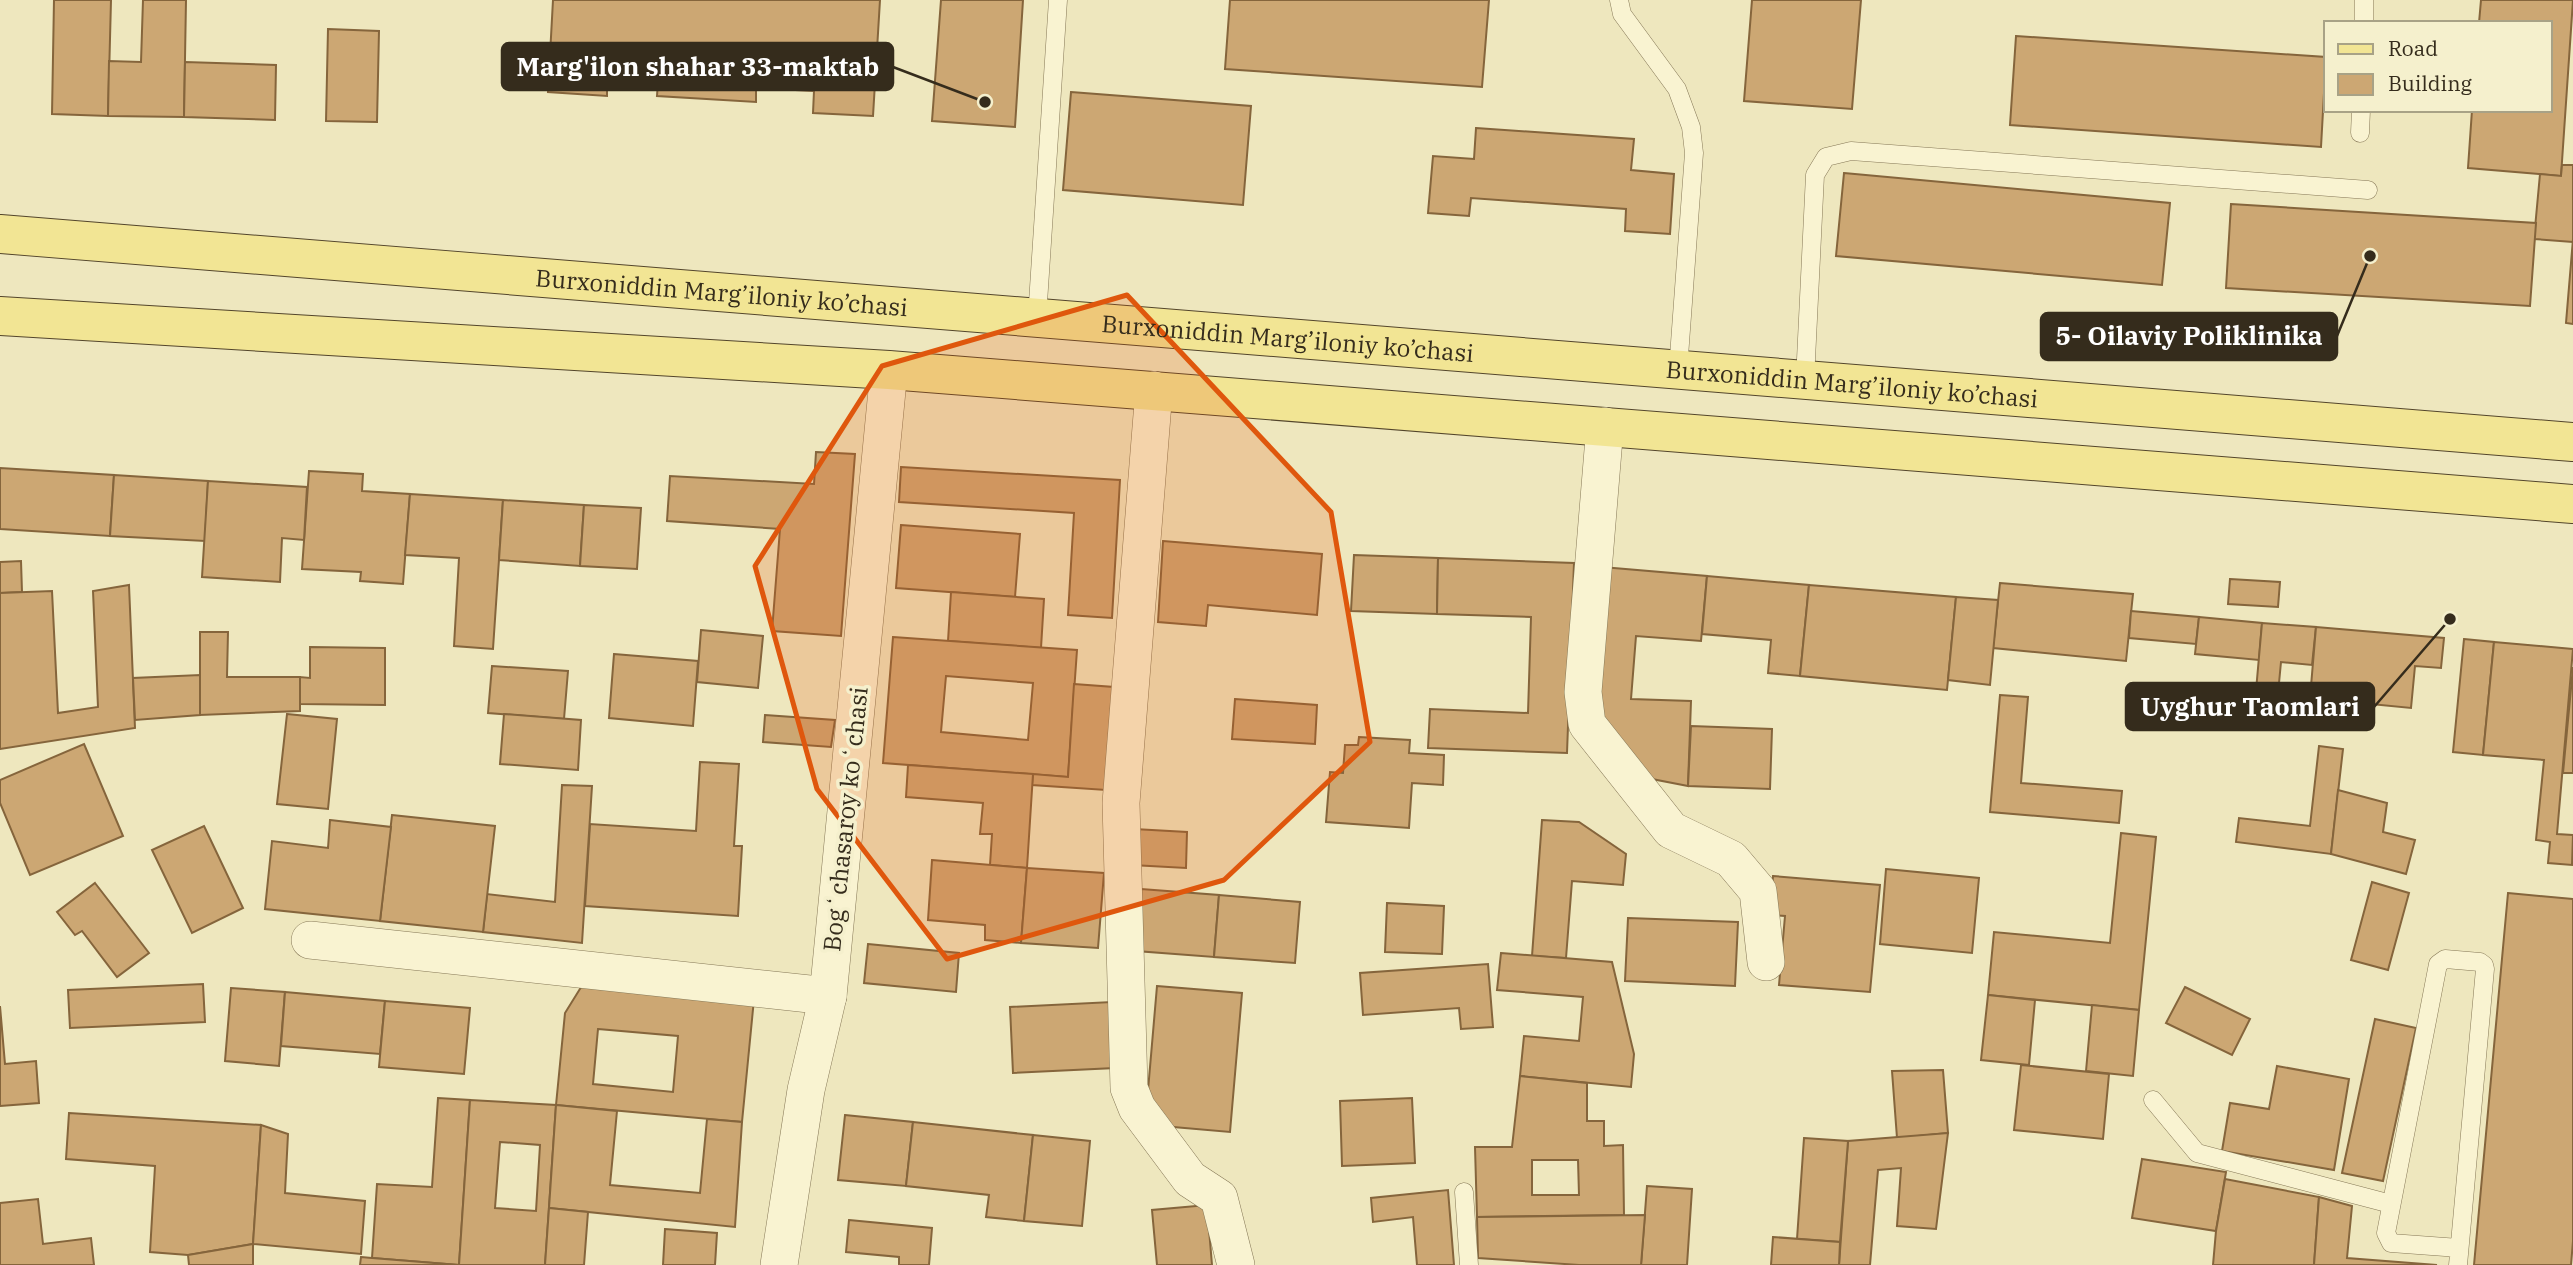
<svg xmlns="http://www.w3.org/2000/svg" width="2573" height="1265" viewBox="0 0 2573 1265" font-family="'IBM Plex Serif',serif">
<style>
.building{fill:#cca773;stroke:#85653c;stroke-width:2;fill-rule:evenodd}
.lines{fill:none;stroke-linecap:round;stroke-linejoin:round}
.service-casing{stroke:#867857;stroke-width:19}
.minor-casing{stroke:#867857;stroke-width:38}
.primary-casing{stroke:#53452b;stroke-width:40}
.service{stroke:#f9f3d1;stroke-width:18}
.minor{stroke:#f9f3d1;stroke-width:37}
.primary{stroke:#f2e594;stroke-width:38}
.marked{fill:#df570d;fill-opacity:0.2;stroke:#df570d;stroke-width:5;stroke-linejoin:round}
.labels{text-anchor:middle;dominant-baseline:central;stroke-width:7;stroke-linejoin:round;paint-order:stroke}
.street-label{font-size:24px;fill:#352c1c;stroke:#f5f0cd}
.leader{fill:none;stroke:#352c1c;stroke-width:2.5}
.callout-dot{fill:#352c1c;stroke:#f5f0cd;stroke-width:2.5}
.callout{fill:#352c1c;stroke:#352c1c;stroke-width:2.5}
.callout-label{font-size:26px;text-anchor:middle;font-weight:bold;fill:#fff}
</style>
<rect width="100%" height="100%" fill="#eee7be"/>
<g class="building">
<polygon points="54,0 111,0 108,116 52,114"/>
<polygon points="143,0 186,0 184,117 108,116 109,61 141,62"/>
<polygon points="553,0 880,0 873,116 813,113 814,91 756,88 756,102 657,96 658,81 607,78 607,96 548,92"/>
<polygon points="941,0 1023,0 1015,127 932,121"/>
<polygon points="1230,0 1489,0 1482,87 1225,69"/>
<polygon points="1752,0 1861,0 1852,109 1744,101"/>
<polygon points="2481,0 2573,0 2561,176 2468,168 2472,110 2550,110 2550,23 2479,23"/>
<polygon points="328,29 379,31 377,122 326,121"/>
<polygon points="2016,36 2326,57 2321,147 2010,125"/>
<polygon points="185,62 276,65 275,120 184,117"/>
<polygon points="1071,92 1251,106 1243,205 1063,190"/>
<polygon points="1476,128 1634,139 1631,170 1674,174 1670,234 1625,231 1626,209 1471,198 1469,216 1428,213 1433,156 1474,159"/>
<polygon points="2562,165 2573,165 2573,242 2534,239 2540,174 2561,176"/>
<polygon points="1844,173 2170,203 2162,285 1836,256"/>
<polygon points="2231,204 2536,223 2530,306 2226,288"/>
<polygon points="2573,239 2573,324 2566,323"/>
<polygon points="816,452 855,454 841,636 772,631 780,529 667,521 670,476 814,484"/>
<polygon points="901,467 1120,480 1112,618 1068,615 1074,513 899,502"/>
<polygon points="0,468 114,475 110,536 0,529"/>
<polygon points="309,471 363,474 362,491 410,494 403,584 360,581 361,572 302,569"/>
<polygon points="114,475 208,481 205,541 110,536"/>
<polygon points="208,481 307,487 304,540 282,538 280,582 202,577"/>
<polygon points="410,494 503,500 493,649 454,646 459,558 405,555"/>
<polygon points="503,500 584,505 580,566 499,560"/>
<polygon points="584,505 641,508 637,569 580,566"/>
<polygon points="901,525 1020,534 1015,597 896,588"/>
<polygon points="1163,541 1322,554 1317,615 1208,605 1206,626 1158,622"/>
<polygon points="1354,555 1438,558 1437,614 1351,611"/>
<polygon points="1438,558 1574,563 1567,753 1428,748 1430,709 1528,713 1531,617 1437,614"/>
<polygon points="21,561 22,592 0,593 0,562"/>
<polygon points="1602,567 1707,576 1701,641 1636,636 1631,699 1691,701 1688,786 1652,779 1597,720"/>
<polygon points="1707,576 1809,585 1800,676 1768,673 1771,640 1702,634"/>
<polygon points="2230,579 2280,582 2278,607 2228,604"/>
<polygon points="2000,583 2133,594 2126,661 1993,648"/>
<polygon points="129,585 135,728 0,749 0,593 52,591 58,713 98,707 93,591"/>
<polygon points="1809,585 1956,597 1947,690 1800,676"/>
<polygon points="951,592 1044,599 1041,648 948,641"/>
<polygon points="1956,597 1998,600 1990,685 1948,680"/>
<polygon points="2131,611 2199,617 2196,644 2129,638"/>
<polygon points="2199,617 2262,623 2259,660 2195,654"/>
<polygon points="2262,623 2316,627 2312,665 2281,662 2277,704 2255,702"/>
<polygon points="2316,627 2444,638 2441,668 2415,666 2411,708 2310,698"/>
<polygon points="701,630 763,636 758,688 697,682"/>
<polygon points="200,632 228,632 227,677 300,677 300,711 200,715"/>
<path d="M 893,637 L 1077,650 L 1068,777 L 883,763 ZM 946,676 L 1033,683 L 1028,740 L 941,732 Z"/>
<polygon points="2464,639 2494,642 2483,755 2453,752"/>
<polygon points="2494,642 2573,649 2557,834 2573,835 2572,865 2548,863 2550,842 2536,840 2544,760 2483,755"/>
<polygon points="310,647 385,648 385,705 300,704 300,677 310,678"/>
<polygon points="614,654 698,661 693,726 609,718"/>
<polygon points="492,666 568,671 564,719 488,713"/>
<polygon points="2573,667 2573,773 2563,773"/>
<polygon points="200,675 200,715 135,720 133,678"/>
<polygon points="1074,684 1114,687 1106,790 1032,785 1033,774 1068,777"/>
<polygon points="2000,695 2028,697 2021,783 2122,791 2119,823 1990,812"/>
<polygon points="1235,699 1317,705 1315,744 1232,739"/>
<polygon points="287,714 337,719 328,809 277,804"/>
<polygon points="504,714 581,720 578,770 500,764"/>
<polygon points="765,715 835,720 831,747 763,742"/>
<polygon points="1691,726 1772,729 1770,789 1688,786"/>
<polygon points="1359,737 1410,740 1409,753 1444,755 1443,785 1412,783 1409,828 1326,822 1330,772 1343,773 1345,745 1358,745"/>
<polygon points="84,744 123,836 30,875 0,803 0,780"/>
<polygon points="2319,746 2343,749 2331,854 2236,842 2239,818 2310,826"/>
<polygon points="700,762 739,764 734,846 742,846 738,916 585,906 590,824 696,831"/>
<polygon points="908,765 1033,774 1027,868 990,865 992,834 980,834 983,803 906,797"/>
<polygon points="562,785 592,786 582,943 483,932 487,894 555,902"/>
<polygon points="2338,790 2387,803 2383,832 2415,840 2406,874 2331,854"/>
<polygon points="392,815 495,826 483,932 380,921"/>
<polygon points="330,820 391,827 380,921 265,909 272,841 328,848"/>
<polygon points="1542,820 1579,822 1626,854 1623,885 1572,881 1566,958 1532,956"/>
<polygon points="204,826 243,908 192,933 152,850"/>
<polygon points="1134,829 1187,832 1186,868 1132,865"/>
<polygon points="2121,833 2156,837 2139,1010 1988,995 1994,932 2110,943"/>
<polygon points="932,860 1027,868 1021,943 985,940 985,925 928,920"/>
<polygon points="1027,868 1104,873 1098,948 1021,943"/>
<polygon points="1886,869 1979,878 1972,953 1880,944"/>
<polygon points="1773,876 1880,885 1870,992 1779,985 1785,916 1770,915"/>
<polygon points="2372,882 2409,893 2388,970 2351,960"/>
<polygon points="95,883 149,953 117,977 82,931 75,935 57,912"/>
<polygon points="1141,889 1219,895 1214,957 1136,951"/>
<polygon points="2508,893 2573,899 2573,1241 2571,1265 2474,1265"/>
<polygon points="1219,895 1300,902 1295,963 1214,957"/>
<polygon points="1387,903 1444,906 1442,954 1385,952"/>
<polygon points="1628,918 1738,922 1735,986 1625,981"/>
<polygon points="868,944 959,953 956,992 864,983"/>
<polygon points="1501,953 1612,962 1634,1054 1631,1087 1520,1076 1524,1036 1579,1041 1583,997 1497,990"/>
<polygon points="1488,964 1493,1027 1461,1029 1459,1008 1363,1015 1360,973"/>
<polygon points="203,984 205,1022 70,1028 68,990"/>
<path d="M 583,984 L 754,999 L 742,1122 L 556,1105 L 565,1013 ZM 598,1029 L 678,1036 L 673,1092 L 593,1084 Z"/>
<polygon points="1157,986 1242,993 1230,1132 1162,1126 1147,1102"/>
<polygon points="2185,987 2250,1019 2232,1055 2166,1023"/>
<polygon points="231,988 285,992 279,1066 225,1061"/>
<polygon points="285,992 385,1001 380,1054 281,1046"/>
<polygon points="1988,995 2035,1000 2029,1065 1981,1060"/>
<polygon points="385,1001 470,1008 464,1074 379,1067"/>
<polygon points="1112,1002 1115,1068 1013,1073 1010,1007"/>
<polygon points="2092,1005 2139,1010 2133,1076 2086,1071"/>
<polygon points="0,1006 5,1064 36,1061 39,1103 0,1106"/>
<polygon points="2375,1019 2416,1028 2383,1181 2342,1173"/>
<polygon points="2021,1065 2109,1074 2103,1139 2014,1130"/>
<polygon points="2277,1066 2349,1079 2334,1170 2222,1151 2230,1103 2269,1109"/>
<polygon points="1943,1070 1948,1133 1897,1138 1892,1071"/>
<path d="M 1520,1076 L 1587,1083 L 1587,1121 L 1604,1121 L 1604,1146 L 1623,1145 L 1624,1215 L 1477,1217 L 1475,1147 L 1512,1147 ZM 1532,1160 L 1578,1160 L 1579,1195 L 1532,1195 Z"/>
<polygon points="438,1098 470,1100 459,1265 372,1258 377,1184 432,1187"/>
<polygon points="1412,1098 1415,1163 1342,1166 1340,1101"/>
<path d="M 470,1100 L 556,1105 L 545,1265 L 459,1265 ZM 500,1142 L 540,1145 L 536,1211 L 495,1208 Z"/>
<polygon points="556,1105 617,1111 610,1185 700,1193 707,1119 742,1122 735,1227 549,1208"/>
<polygon points="69,1113 261,1125 253,1244 188,1255 150,1252 155,1166 66,1159"/>
<polygon points="845,1115 913,1122 906,1186 838,1180"/>
<polygon points="913,1122 1033,1135 1024,1221 986,1217 989,1195 906,1186"/>
<polygon points="261,1125 288,1134 285,1193 365,1201 361,1254 253,1244"/>
<polygon points="1948,1133 1936,1229 1897,1226 1901,1168 1878,1170 1870,1265 1839,1265 1848,1141"/>
<polygon points="1033,1135 1090,1141 1082,1226 1024,1221"/>
<polygon points="1804,1138 1848,1141 1840,1242 1797,1239"/>
<polygon points="2142,1159 2226,1172 2216,1231 2132,1218"/>
<polygon points="2225,1179 2319,1197 2314,1265 2213,1265 2216,1231"/>
<polygon points="1647,1186 1692,1189 1687,1265 1641,1265"/>
<polygon points="1448,1190 1454,1265 1417,1265 1413,1217 1373,1222 1371,1198"/>
<polygon points="2319,1197 2352,1206 2347,1258 2437,1265 2314,1265"/>
<polygon points="38,1199 43,1244 91,1238 94,1265 0,1265 0,1203"/>
<polygon points="1207,1205 1212,1265 1157,1265 1152,1210"/>
<polygon points="549,1208 588,1212 584,1265 545,1265"/>
<polygon points="1645,1215 1641,1265 1579,1265 1478,1258 1477,1217"/>
<polygon points="849,1220 932,1228 929,1265 899,1265 899,1257 846,1252"/>
<polygon points="665,1229 717,1233 715,1265 663,1265"/>
<polygon points="1773,1237 1840,1242 1839,1265 1771,1265"/>
<polygon points="253,1244 253,1265 189,1265 188,1255"/>
<polygon points="361,1257 372,1258 459,1265 360,1265"/>
</g>
<g class="lines">
<g class="service-casing">
<g id="service">
<polyline points="1619,0 1622,14 1677,89 1691,127 1694,153 1678,370"/>
<polyline points="2364,23 2364,0"/>
<polyline points="2360,133 2361,110"/>
<polyline points="1037,318 1058,0"/>
<polyline points="1805,380 1815,175 1826,157 1851,151 2368,190"/>
<polyline points="2153,1100 2197,1153 2391,1204"/>
<polyline points="1464,1192 1469,1265"/>
<polyline points="2458,1265 2485,969 2484,965 2480,962 2445,959 2438,964 2386,1233 2391,1243 2459,1248"/>
</g>
</g>
<g class="minor-casing">
<g id="minor">
<polyline points="1154,390 1121,803 1129,1088 1137,1108 1190,1179 1219,1198 1236,1265"/>
<polyline points="1605,426 1583,692 1587,724 1671,830 1731,859 1758,891 1766,962"/>
<polyline points="310,940 828,996"/>
<polyline points="779,1265 806,1090 828,996 889,370"/>
</g>
</g>
<g class="primary-casing">
<g id="primary">
<path id="s1" d="M 0,234 L 2573,442"/>
<polyline points="0,316 889,370 2573,504"/>
</g>
</g>
<use href="#service" class="service"/>
<use href="#minor" class="minor"/>
<use href="#primary" class="primary"/>
</g>
<path class="marked" d="M 1127,295 L 1331,512 L 1370,742 L 1224,880 L 947,959 L 817,789 L 755,566 L 882,366 Z"/>
<g class="labels">
<g class="street-label">
<text stroke="none"><textPath href="#s1" startOffset="724">Burxoniddin Marg’iloniy ko’chasi</textPath></text>
<text stroke="none"><textPath href="#s1" startOffset="1292">Burxoniddin Marg’iloniy ko’chasi</textPath></text>
<text stroke="none"><textPath href="#s1" startOffset="1858">Burxoniddin Marg’iloniy ko’chasi</textPath></text>
<text transform="translate(845 819) rotate(-84)">Bogʻchasaroy koʻchasi</text>
</g>
</g>
<path class="leader" d="M985 102L893 67M2370 256L2337 336M2450 619L2374 707"/>
<g class="callout-dot">
<circle cx="985" cy="102" r="7"/>
<circle cx="2370" cy="256" r="7"/>
<circle cx="2450" cy="619" r="7"/>
</g>
<g class="callout">
<rect x="502" y="43" width="391" height="47" rx="7"/>
<rect x="2041" y="313" width="296" height="47" rx="7"/>
<rect x="2126" y="683" width="248" height="47" rx="7"/>
</g>
<g class="callout-label">
<text x="698" y="76">Marg'ilon shahar 33-maktab</text>
<text x="2189" y="345">5- Oilaviy Poliklinika</text>
<text x="2250" y="716">Uyghur Taomlari</text>
</g>
<rect x="2324" y="21" width="228" height="91" fill="#f5f0cd" stroke="#a8a286" stroke-width="2"/>
<rect x="2338" y="44" width="35" height="10" fill="#f2e594" stroke="#a8a286" stroke-width="2"/>
<text x="2388" y="56" font-size="21" fill="#352c1c">Road</text>
<rect x="2338" y="74" width="35" height="21" fill="#cca773" stroke="#a8a286" stroke-width="2"/>
<text x="2388" y="91" font-size="21" fill="#352c1c">Building</text>
</svg>
